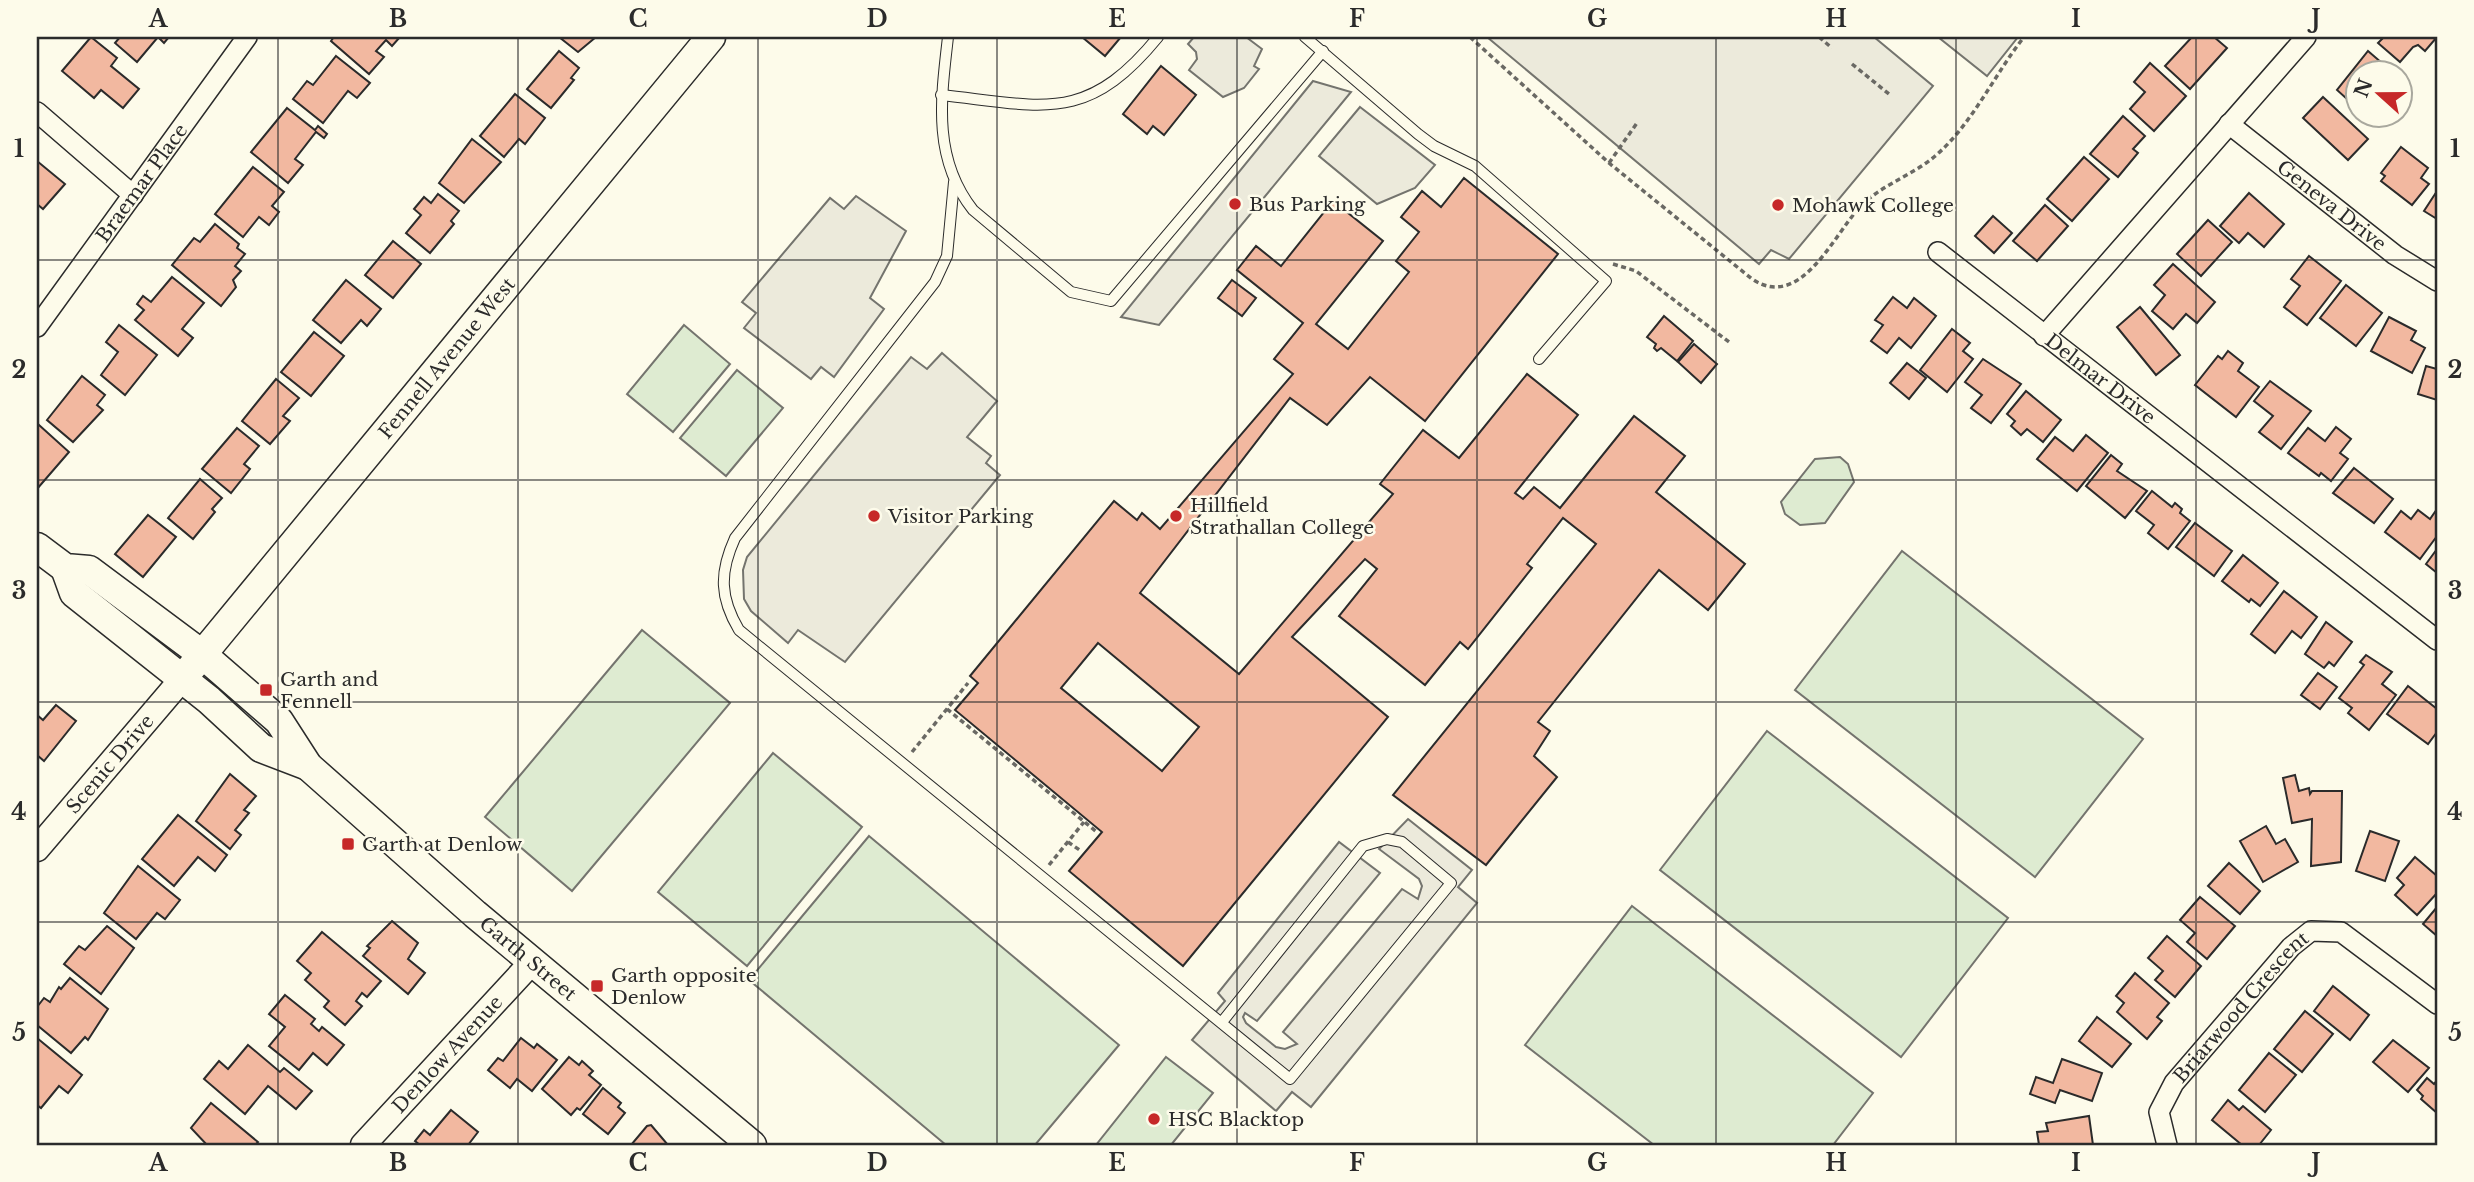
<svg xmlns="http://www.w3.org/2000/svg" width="2474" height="1182" viewBox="0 0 2474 1182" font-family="'Libre Baskerville',serif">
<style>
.green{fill:#deebd1;stroke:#74746e;stroke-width:2}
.parking{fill:#eceadb;stroke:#74746e;stroke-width:2}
.building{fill:#f2b8a0;stroke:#2b2b2b;stroke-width:2;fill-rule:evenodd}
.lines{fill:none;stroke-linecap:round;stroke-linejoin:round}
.service-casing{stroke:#2b2b2b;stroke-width:12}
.minor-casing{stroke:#2b2b2b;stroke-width:22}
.tertiary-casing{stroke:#2b2b2b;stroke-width:27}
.secondary-casing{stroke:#2b2b2b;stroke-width:31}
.path{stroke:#6a6964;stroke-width:3.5;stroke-dasharray:5 3.5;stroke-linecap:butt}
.service{stroke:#fdfbea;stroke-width:10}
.minor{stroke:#fdfbea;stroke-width:19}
.tertiary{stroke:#fdfbea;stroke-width:24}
.secondary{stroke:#fdfbea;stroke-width:28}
.grid{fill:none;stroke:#2b2b2b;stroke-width:2;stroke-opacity:0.55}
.poi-dot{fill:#c62828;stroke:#fdfbea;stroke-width:2.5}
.labels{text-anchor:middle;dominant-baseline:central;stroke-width:5;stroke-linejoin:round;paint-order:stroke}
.street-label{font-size:19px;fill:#2b2b2b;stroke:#fdfbea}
.poi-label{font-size:19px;fill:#2b2b2b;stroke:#fdfbea;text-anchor:start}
.neatline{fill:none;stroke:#2b2b2b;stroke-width:2.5}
.grid-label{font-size:23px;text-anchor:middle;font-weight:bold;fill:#2b2b2b}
</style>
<rect width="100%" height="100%" fill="#fdfbea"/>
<g class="green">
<polygon points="684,325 730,364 673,432 627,394"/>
<polygon points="737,370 783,408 726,476 680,438"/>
<polygon points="1840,457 1848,464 1854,482 1825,523 1800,525 1785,514 1781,502 1815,459"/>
<polygon points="1902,551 2143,739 2035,877 1795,690"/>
<polygon points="642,630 730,703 572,891 485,817"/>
<polygon points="1767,731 2008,918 1901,1057 1660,870"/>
<polygon points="773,753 862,827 747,966 658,892"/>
<polygon points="869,836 1119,1045 1035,1145 946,1145 749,980"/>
<polygon points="1632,906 1873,1093 1833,1145 1654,1145 1525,1045"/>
<polygon points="1166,1057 1213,1093 1171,1145 1096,1145"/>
</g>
<g class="parking">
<polygon points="1194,37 1246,37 1262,49 1254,66 1259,69 1244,88 1223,97 1189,70 1197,59 1196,52 1188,44"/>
<polygon points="1487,37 1874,37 1933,86 1789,259 1771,250 1759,264"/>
<polygon points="1938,37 2018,37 1987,76"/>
<polygon points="1313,81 1351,92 1159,325 1121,317"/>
<polygon points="1360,107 1435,165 1415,188 1377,204 1319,156"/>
<polygon points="856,196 906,231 870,298 884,309 834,377 821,367 811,379 744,328 756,313 742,302 830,198 844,209"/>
<polygon points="942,353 997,401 967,437 991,456 986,463 1000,475 845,662 798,630 788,643 751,611 744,599 743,570 747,557 911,357 927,369"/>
<polygon points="1408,819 1472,870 1458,887 1477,903 1311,1107 1292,1092 1276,1111 1192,1040 1225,1001 1218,993 1339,842 1380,873 1257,1021 1245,1013 1243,1017 1246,1023 1276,1047 1285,1049 1297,1044 1283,1032 1402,889 1418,899 1422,886 1419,879 1379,849"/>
</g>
<g class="building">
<polygon points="91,37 117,58 111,66 139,89 123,108 101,90 94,98 62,71"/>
<polygon points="120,37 169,37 164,43 158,37 137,62 115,43"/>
<polygon points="334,37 400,37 392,46 386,40 376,51 384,57 369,74 331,41"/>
<polygon points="559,37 596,37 578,52"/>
<polygon points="1082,37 1121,37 1105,56"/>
<polygon points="2192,37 2214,37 2227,48 2190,89 2165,66"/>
<polygon points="2384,37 2437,37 2425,51 2418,45 2413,47 2400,62 2378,43"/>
<polygon points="559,51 579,68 571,78 574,80 551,108 527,89"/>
<polygon points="2368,51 2390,70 2393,67 2400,74 2358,74 2358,109 2337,90"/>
<polygon points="336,56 370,83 357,98 348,91 323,123 293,99 307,81 313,85"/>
<polygon points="2150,63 2186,96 2154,131 2130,109 2145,92 2134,82"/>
<polygon points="1161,66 1196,95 1164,135 1153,126 1147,134 1123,114"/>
<polygon points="515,94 545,118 525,144 519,139 504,157 480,136"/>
<polygon points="2323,97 2368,139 2348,160 2303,118"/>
<polygon points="287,108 315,130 318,126 327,134 324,138 316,132 295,159 303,165 288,183 251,152"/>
<polygon points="2123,116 2145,136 2133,149 2138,153 2118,177 2090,154"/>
<polygon points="472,139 501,162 464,203 439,183"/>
<polygon points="2401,147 2428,168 2421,178 2429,184 2412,205 2381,181 2385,176 2381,173"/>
<polygon points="2084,157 2109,179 2072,221 2047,199"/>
<polygon points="37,161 65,184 43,209 37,204"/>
<polygon points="253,167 284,192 272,206 279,212 269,225 259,217 243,237 215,214"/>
<path d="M 1464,178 L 1558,254 L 1425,421 L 1370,377 L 1327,425 L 1290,398 L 1140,593 L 1239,674 L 1393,494 L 1380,484 L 1423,430 L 1459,458 L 1527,374 L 1578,415 L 1515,493 L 1523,499 L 1534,487 L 1560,508 L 1634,416 L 1685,456 L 1656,492 L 1745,564 L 1708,610 L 1659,570 L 1538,722 L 1550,731 L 1534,756 L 1557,777 L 1486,865 L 1393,795 L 1596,544 L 1563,518 L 1527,564 L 1532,568 L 1468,649 L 1460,642 L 1425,685 L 1339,616 L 1377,569 L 1365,559 L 1292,637 L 1388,717 L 1183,966 L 1069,871 L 1102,832 L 955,710 L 978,683 L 970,676 L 1114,501 L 1137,520 L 1142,513 L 1160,529 L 1293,374 L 1274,359 L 1303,323 L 1237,270 L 1256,246 L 1281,266 L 1333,201 L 1383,241 L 1316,324 L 1348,349 L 1409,272 L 1396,261 L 1419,232 L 1401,217 L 1422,191 L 1441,207 ZM 1098,643 L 1199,727 L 1162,771 L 1061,688 Z"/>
<polygon points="2437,191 2437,219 2424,211"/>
<polygon points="2249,193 2284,224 2264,247 2248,233 2239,243 2220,226"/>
<polygon points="438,194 459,211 451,221 454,224 430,253 406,233 421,215 414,209 424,197 431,203"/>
<polygon points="2045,205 2068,226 2037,261 2013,241"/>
<polygon points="1993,216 2012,233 1994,253 1975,236"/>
<polygon points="2208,220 2232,242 2201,276 2177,254"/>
<polygon points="215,224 239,244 237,248 245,254 235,266 241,271 233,280 236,287 221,306 172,265 194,238 200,242"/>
<polygon points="393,241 421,264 393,298 365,275"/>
<polygon points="2309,256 2341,281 2307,325 2284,307 2300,286 2291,279"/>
<polygon points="2173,264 2215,302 2197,323 2186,314 2173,329 2152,311 2165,295 2154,285"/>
<polygon points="172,277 204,303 182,329 193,338 178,356 135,320 144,310 137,304 143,296 151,302"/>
<polygon points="346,280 381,309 367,326 361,320 341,343 313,320"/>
<polygon points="1232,280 1256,298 1242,316 1218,298"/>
<polygon points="2346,285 2382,313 2356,346 2320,318"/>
<polygon points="1893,297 1907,308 1914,298 1936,316 1911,348 1899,338 1887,353 1871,341 1883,325 1875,320"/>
<polygon points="2140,307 2180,355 2156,375 2117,327"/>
<polygon points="1664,316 1693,341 1677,361 1661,348 1657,351 1654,348 1656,344 1647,337"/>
<polygon points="2389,317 2416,331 2411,340 2425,348 2412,373 2371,351"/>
<polygon points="119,325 157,355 125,395 101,375 118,352 106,342"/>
<polygon points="1952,329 1970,343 1963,351 1973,359 1947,392 1920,370"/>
<polygon points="314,332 344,356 311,396 281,372"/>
<polygon points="1694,344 1717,364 1701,383 1678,362"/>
<polygon points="2228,351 2243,363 2238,371 2259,387 2236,417 2195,385 2218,356 2222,359"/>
<polygon points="1983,359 2021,384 1991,423 1971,408 1982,395 1965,382"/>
<polygon points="1907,363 1926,378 1909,399 1890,383"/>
<polygon points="2426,366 2437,369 2437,400 2418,394"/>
<polygon points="82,376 105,395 97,405 103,410 73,442 47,420"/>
<polygon points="276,379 299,398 283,416 290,421 270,444 242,421"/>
<polygon points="2270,381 2311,411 2281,449 2259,432 2273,416 2254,401"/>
<polygon points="2026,391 2061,420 2043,442 2027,429 2021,435 2011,426 2015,421 2007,414"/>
<polygon points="39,425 69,452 37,489 37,427"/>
<polygon points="2336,427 2351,439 2340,453 2348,459 2331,481 2321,473 2319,476 2288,453 2308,428 2325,441"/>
<polygon points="237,428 259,446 244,464 250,469 231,493 202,469"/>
<polygon points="2086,435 2108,453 2077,491 2037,459 2055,437 2073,451"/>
<polygon points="2111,455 2122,464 2117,471 2147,491 2125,518 2086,486"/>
<polygon points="2354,468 2393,499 2374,523 2333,493"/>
<polygon points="200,479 222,498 212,509 215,512 193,539 168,518"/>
<polygon points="2152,491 2172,507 2175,503 2182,509 2180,513 2190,521 2168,549 2148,533 2154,525 2136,511"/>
<polygon points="2437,509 2437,536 2420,559 2385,532 2401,511 2411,519 2418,510 2430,519"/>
<polygon points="148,515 176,537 143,577 115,554"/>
<polygon points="2195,523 2232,551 2214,576 2176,547"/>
<polygon points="2437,549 2437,573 2426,564"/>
<polygon points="2243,555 2278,583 2260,606 2251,599 2249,602 2222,581"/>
<polygon points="2284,591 2317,617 2301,638 2292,631 2275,653 2251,634"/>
<polygon points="2326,622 2352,642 2334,666 2329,662 2324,668 2305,654"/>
<polygon points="2366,655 2392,672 2382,684 2396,695 2369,730 2348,713 2352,708 2339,698 2364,665 2360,662"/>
<polygon points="2318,673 2337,687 2320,709 2301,695"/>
<polygon points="2408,686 2437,709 2437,732 2428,744 2387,714"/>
<polygon points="56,705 76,721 44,761 37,755 37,715 43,720"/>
<polygon points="230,774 256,796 244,810 249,813 235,830 241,835 230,849 196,821"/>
<polygon points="2295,775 2299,791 2309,788 2310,794 2312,791 2342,791 2341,862 2311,866 2312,819 2292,823 2283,778"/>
<polygon points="178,815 227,855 215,871 198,857 174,886 142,859"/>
<polygon points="2266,826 2276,844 2285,839 2298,862 2263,882 2240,841"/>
<polygon points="2370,831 2399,841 2385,881 2356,871"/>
<polygon points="2415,857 2437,876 2437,893 2417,915 2395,895 2404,885 2397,878"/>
<polygon points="2229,863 2260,891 2240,914 2208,886"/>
<polygon points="138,866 180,900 165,919 157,913 136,939 104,913"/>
<polygon points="2200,897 2235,926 2207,959 2187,942 2195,933 2180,920"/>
<polygon points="2437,907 2437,936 2423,924"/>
<polygon points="392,921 418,943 408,959 425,973 408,994 363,956 370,948 367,946"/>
<polygon points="107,926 134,948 101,994 64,964 79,946 85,950"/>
<polygon points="322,932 381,981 367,997 362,993 356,1001 362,1006 345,1025 324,1007 329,1001 305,980 311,973 297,961"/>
<polygon points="2167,936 2201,966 2175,997 2155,980 2163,971 2148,958"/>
<polygon points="2135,973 2169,1003 2157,1017 2162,1021 2147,1039 2117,1012 2124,1003 2116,996"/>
<polygon points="70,978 108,1009 88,1040 85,1037 71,1053 37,1025 37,1007 44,998 50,1002 59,987 61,989"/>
<polygon points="2333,986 2369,1015 2350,1040 2314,1011"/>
<polygon points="285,995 315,1019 311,1024 319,1031 322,1027 344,1045 327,1065 313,1053 299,1070 269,1046 285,1027 269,1014"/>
<polygon points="2305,1011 2333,1034 2302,1072 2274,1049"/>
<polygon points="2097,1017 2131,1044 2112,1067 2079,1041"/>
<polygon points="37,1038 82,1075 68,1093 59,1086 41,1108 37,1105"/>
<polygon points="521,1038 534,1048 537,1044 557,1060 532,1091 517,1079 510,1088 488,1070 498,1058 503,1061"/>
<polygon points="2393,1040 2429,1068 2408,1092 2373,1062"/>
<polygon points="248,1045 280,1072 284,1068 312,1091 296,1109 268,1086 245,1114 204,1079 219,1061 228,1069"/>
<polygon points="2269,1053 2296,1075 2265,1112 2239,1090"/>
<polygon points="569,1057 579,1065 582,1061 593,1071 589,1075 601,1085 580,1110 577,1108 571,1115 542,1089"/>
<polygon points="2062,1059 2102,1073 2092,1101 2060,1090 2055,1103 2030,1094 2036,1077 2053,1083"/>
<polygon points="2427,1078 2434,1084 2437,1080 2437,1113 2421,1099 2423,1096 2417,1090"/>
<polygon points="603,1088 621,1103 618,1107 625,1113 608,1134 583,1114"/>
<polygon points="2228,1100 2239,1110 2243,1106 2271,1130 2259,1145 2242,1145 2212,1120"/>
<polygon points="211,1103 258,1142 255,1145 207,1145 191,1128"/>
<polygon points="451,1110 478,1132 468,1145 420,1145 415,1141 424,1130 430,1135"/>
<polygon points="2089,1116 2093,1145 2039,1145 2037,1132 2048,1131 2046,1123"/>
<polygon points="651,1125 668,1145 631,1145 647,1126"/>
</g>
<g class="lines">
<g class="service-casing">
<g id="service">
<path d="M 948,37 C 941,98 932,158 973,210 L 1071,292 L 1111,301 L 1323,51"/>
<polyline points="1305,37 1418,134 1434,146 1475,166 1606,281 1539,359"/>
<path d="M 941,95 C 1043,106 1086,125 1158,37"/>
<path d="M 954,182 L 947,256 L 935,282 L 735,538 C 719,573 720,598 739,630 L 1290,1079 L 1451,883 L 1402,842 L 1387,839 L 1363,846 L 1222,1022"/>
</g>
</g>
<g class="minor-casing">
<g id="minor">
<polyline points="37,112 133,195"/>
<path id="s1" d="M 2229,124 L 2395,255 L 2437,281"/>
<path id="s2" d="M 1938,252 L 2437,640"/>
<path id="s3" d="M 37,327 L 247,37"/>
<polyline points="2044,336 2306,37"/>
<path id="s4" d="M 2167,1145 L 2159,1112 L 2174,1083 L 2291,947 L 2311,931 L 2341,932 L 2437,1004"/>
</g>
</g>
<g class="tertiary-casing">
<g id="tertiary">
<path id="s5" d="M 37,849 L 182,679"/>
<path id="s6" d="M 363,1145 L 532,962"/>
</g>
</g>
<g class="secondary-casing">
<g id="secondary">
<path id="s7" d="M 37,547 L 65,568 L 89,570 L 203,655 L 279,721 L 308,766 L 475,914 L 752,1145"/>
<polyline points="65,568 74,593 209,700 261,748 308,766"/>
<path id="s8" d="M 182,679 L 711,37"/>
</g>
</g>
<g class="path">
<path d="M 1470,37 L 1609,163 L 1752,279 C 1800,311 1832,238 1859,208 C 1879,186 1911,176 1934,157 C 1972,125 1994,75 2024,37"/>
<polyline points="1819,37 1832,48"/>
<polyline points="1852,64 1889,94"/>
<polyline points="1609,163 1637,123"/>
<polyline points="1613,264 1636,271 1729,342"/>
<polyline points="947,709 1098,833"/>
<polyline points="912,752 968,683"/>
<polyline points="1068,842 1081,851"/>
<polyline points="1049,865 1084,822"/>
</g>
<use href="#service" class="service"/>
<use href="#minor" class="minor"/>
<use href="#tertiary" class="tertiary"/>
<use href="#secondary" class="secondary"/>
</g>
<path class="grid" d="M 278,37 L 278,1145M 518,37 L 518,1145M 758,37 L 758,1145M 997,37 L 997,1145M 1237,37 L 1237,1145M 1477,37 L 1477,1145M 1716,37 L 1716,1145M 1956,37 L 1956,1145M 2196,37 L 2196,1145M 37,260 L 2437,260M 37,480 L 2437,480M 37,702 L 2437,702M 37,922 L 2437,922"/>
<g class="poi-dot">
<circle cx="1235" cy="204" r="7"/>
<circle cx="1778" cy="205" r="7"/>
<circle cx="874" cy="516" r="7"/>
<circle cx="1176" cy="516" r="7"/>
<rect x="259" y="683" width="14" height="14" rx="3.5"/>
<rect x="341" y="837" width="14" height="14" rx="3.5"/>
<rect x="590" y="979" width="14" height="14" rx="3.5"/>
<circle cx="1154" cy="1119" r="7"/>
</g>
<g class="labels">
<g class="street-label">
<text stroke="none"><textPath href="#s3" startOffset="178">Braemar Place</textPath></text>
<text stroke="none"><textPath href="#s1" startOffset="131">Geneva Drive</textPath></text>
<text stroke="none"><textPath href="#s8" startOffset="416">Fennell Avenue West</textPath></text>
<text stroke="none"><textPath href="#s2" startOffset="206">Delmar Drive</textPath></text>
<text stroke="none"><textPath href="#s5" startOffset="112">Scenic Drive</textPath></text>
<text stroke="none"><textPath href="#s7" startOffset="648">Garth Street</textPath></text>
<text stroke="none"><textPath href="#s4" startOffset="168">Briarwood Crescent</textPath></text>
<text stroke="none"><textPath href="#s6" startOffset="124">Denlow Avenue</textPath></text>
</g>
<g class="poi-label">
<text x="1249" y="204">Bus Parking</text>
<text x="1792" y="205">Mohawk College</text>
<text x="1190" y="505">Hillfield<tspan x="1190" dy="22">Strathallan College</tspan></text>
<text x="888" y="516">Visitor Parking</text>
<text x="280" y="679">Garth and<tspan x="280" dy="22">Fennell</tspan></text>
<text x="362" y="844">Garth at Denlow</text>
<text x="611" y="975">Garth opposite<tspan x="611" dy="22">Denlow</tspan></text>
<text x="1168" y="1119">HSC Blacktop</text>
</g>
</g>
<rect width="2474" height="1182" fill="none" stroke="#fdfbea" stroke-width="77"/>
<g transform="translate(2379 94) rotate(291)"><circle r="33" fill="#fdfbea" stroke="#a9a89e" stroke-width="2"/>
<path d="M0-5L12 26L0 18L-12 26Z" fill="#c62828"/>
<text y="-10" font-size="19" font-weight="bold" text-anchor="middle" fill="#2b2b2b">N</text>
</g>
<rect x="38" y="38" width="2398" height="1106" class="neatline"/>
<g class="grid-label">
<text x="158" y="27">A</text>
<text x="398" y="27">B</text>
<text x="638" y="27">C</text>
<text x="877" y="27">D</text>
<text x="1117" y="27">E</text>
<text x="1357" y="27">F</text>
<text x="1597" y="27">G</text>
<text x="1836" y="27">H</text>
<text x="2076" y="27">I</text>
<text x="2316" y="27">J</text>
<text x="19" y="157">1</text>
<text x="2455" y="157">1</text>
<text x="19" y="378">2</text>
<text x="2455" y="378">2</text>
<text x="19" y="599">3</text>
<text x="2455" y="599">3</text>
<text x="19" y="820">4</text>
<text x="2455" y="820">4</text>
<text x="19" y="1041">5</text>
<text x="2455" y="1041">5</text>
<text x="158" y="1171">A</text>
<text x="398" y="1171">B</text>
<text x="638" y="1171">C</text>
<text x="877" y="1171">D</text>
<text x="1117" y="1171">E</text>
<text x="1357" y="1171">F</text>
<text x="1597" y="1171">G</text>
<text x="1836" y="1171">H</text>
<text x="2076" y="1171">I</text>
<text x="2316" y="1171">J</text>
</g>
</svg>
